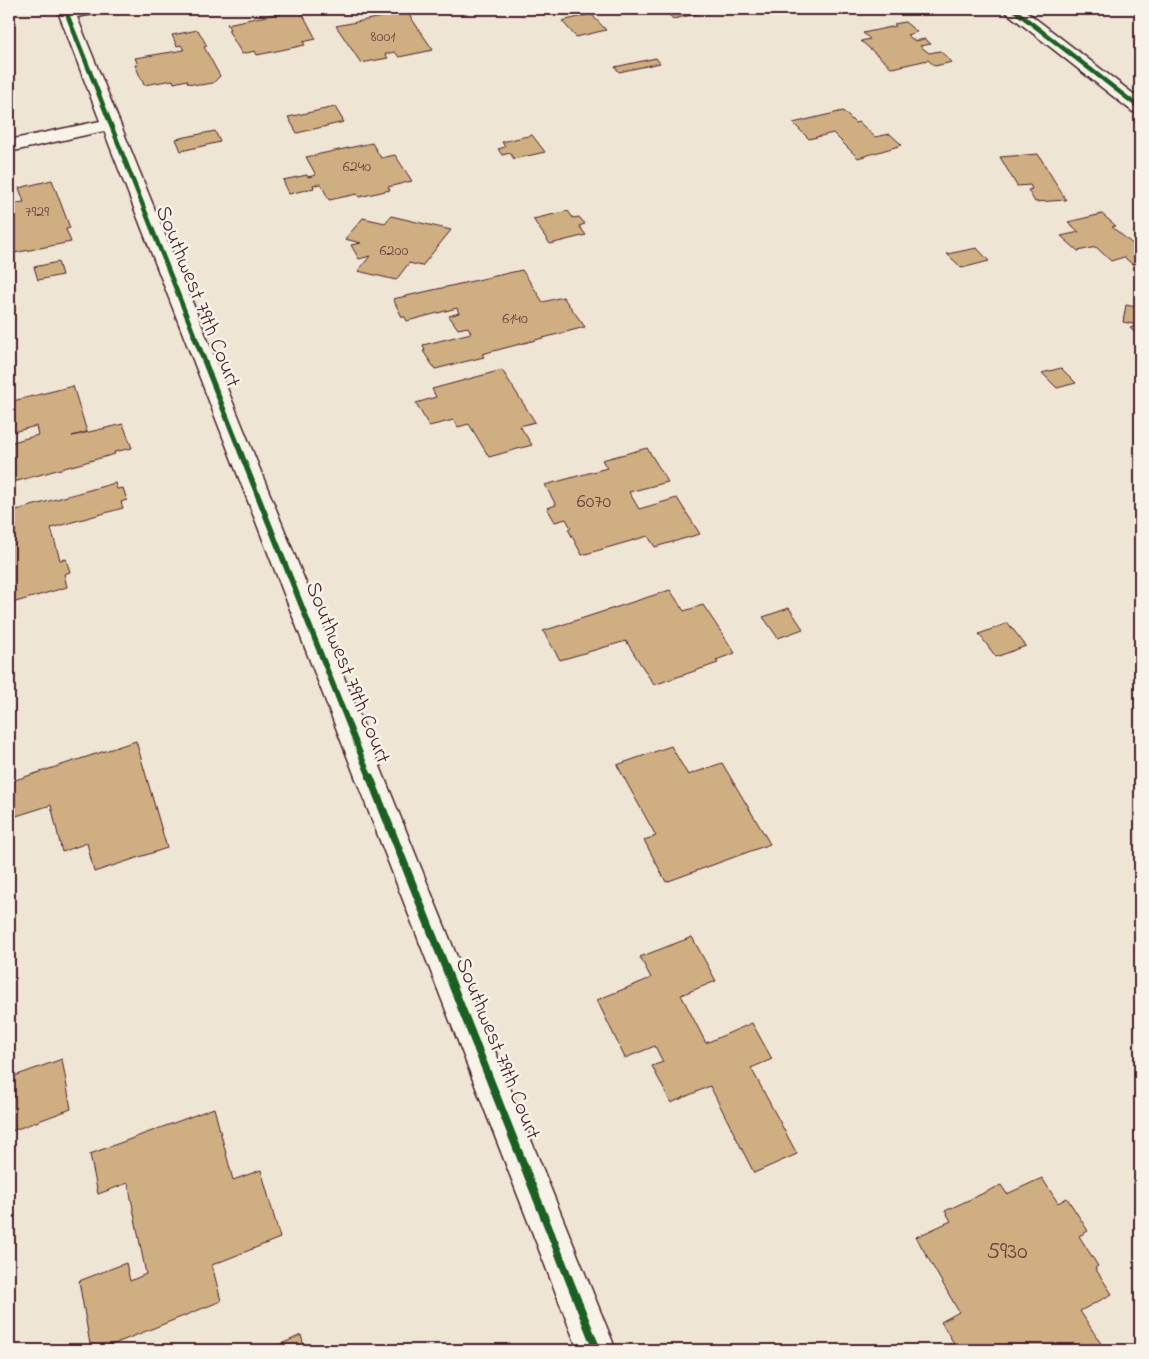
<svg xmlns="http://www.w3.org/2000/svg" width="1149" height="1359" viewBox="0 0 1149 1359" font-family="'Indie Flower',sans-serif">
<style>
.building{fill:#cfaf82;stroke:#4a1f2b}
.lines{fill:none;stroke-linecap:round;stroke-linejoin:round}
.minor-casing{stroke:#4a1f2b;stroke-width:3}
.tertiary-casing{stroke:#4a1f2b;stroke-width:3}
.minor{fill:#f7f3e8;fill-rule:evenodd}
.tertiary{fill:#f7f3e8;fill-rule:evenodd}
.cycleway-far2-casing{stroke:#f7f3e8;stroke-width:7}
.cycleway-far1-casing{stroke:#f7f3e8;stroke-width:9}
.cycleway-casing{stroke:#f7f3e8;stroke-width:11}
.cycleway-far2{stroke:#1b5e20;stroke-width:4.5}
.cycleway-far1{stroke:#1b5e20;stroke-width:5.5}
.cycleway{stroke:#1b5e20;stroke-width:8}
.labels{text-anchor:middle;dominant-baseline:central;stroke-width:5;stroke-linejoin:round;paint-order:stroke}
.far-number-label{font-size:16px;fill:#6b4341}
.number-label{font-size:20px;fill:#6b4341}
.street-label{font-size:22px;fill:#4a1f2b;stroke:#f7f3e8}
.near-number-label{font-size:24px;fill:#6b4341}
</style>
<rect width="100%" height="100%" fill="#efe5d4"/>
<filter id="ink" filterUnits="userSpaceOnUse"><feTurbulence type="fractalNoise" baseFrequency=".02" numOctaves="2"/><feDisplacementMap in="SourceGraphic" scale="10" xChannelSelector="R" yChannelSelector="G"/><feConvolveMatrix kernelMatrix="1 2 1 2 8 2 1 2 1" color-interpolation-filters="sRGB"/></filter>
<g filter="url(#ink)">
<g class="building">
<polygon points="300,9 316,39 303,42 305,45 257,55 255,51 242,54 228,30 230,29 227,24"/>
<polygon points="376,9 405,9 433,50 399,57 395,52 385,54 388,58 361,63 336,26 382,17"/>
<polygon points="664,9 702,9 706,12 673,19"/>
<polygon points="591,14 606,30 576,37 562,21"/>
<polygon points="905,22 917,32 907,35 915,41 925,39 931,44 920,46 929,53 940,51 952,62 935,66 928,60 892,68 861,41 870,39 863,33 896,26 894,24"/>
<polygon points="198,30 207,46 204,47 220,76 213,83 200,85 188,83 187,80 174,83 173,80 144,85 135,65 138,65 135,58 184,50 181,45 177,46 172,35"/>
<polygon points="656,58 660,63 619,72 615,67"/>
<polygon points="335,107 344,122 297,133 288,117"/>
<polygon points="843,111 855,123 859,122 875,137 890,134 902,145 858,158 833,133 809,139 793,123"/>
<polygon points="215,131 220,142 181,151 176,139"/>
<polygon points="532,135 545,152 514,159 510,153 502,155 498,149 505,147 502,142"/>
<polygon points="372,143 381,158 395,155 412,181 388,187 390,190 359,197 357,194 329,200 321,184 313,185 314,188 289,194 283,180 307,175 308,177 316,175 306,157"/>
<polygon points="1038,154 1066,200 1035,202 1028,190 1032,189 1030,185 1017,186 1000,157"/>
<polygon points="52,180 70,228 66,229 71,242 9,254 9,204 24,202 19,188"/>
<polygon points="568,211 573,218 579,217 585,224 579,226 586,235 550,244 533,219"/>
<polygon points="1102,214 1116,226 1112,227 1140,250 1140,271 1124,257 1111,261 1096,247 1078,251 1061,236 1079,232 1068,222"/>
<polygon points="391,216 451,230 422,266 409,263 396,280 358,271 370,256 359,259 351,245 361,243 345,239 363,218 385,223"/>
<polygon points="977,248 989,261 962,268 947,254"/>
<polygon points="58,262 62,275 38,280 34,267"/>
<polygon points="522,270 543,302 563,297 585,327 482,354 484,357 435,369 423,351 425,351 423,345 471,333 468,327 458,329 449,316 459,313 457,308 407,321 405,317 402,317 393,299"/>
<polygon points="1126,305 1140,308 1140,337 1130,328 1138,325 1123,322"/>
<polygon points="1061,368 1076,383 1057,388 1042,373"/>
<polygon points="502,370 535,422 520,426 532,445 489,457 469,424 458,427 454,420 429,426 416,403 436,397 432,389"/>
<polygon points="73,386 87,432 72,436 123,424 132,448 114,452 115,454 10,483 9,443 38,435 36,426 9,433 9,402"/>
<polygon points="647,448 668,482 629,492 639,509 677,498 700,534 655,547 648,536 582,555 568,529 571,528 566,519 555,522 547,508 556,505 545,485 607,468 602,460"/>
<polygon points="115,483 117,489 123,488 127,500 121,502 123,508 51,528 60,560 66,559 70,572 64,574 67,587 9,604 9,512"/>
<polygon points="670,590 684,611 703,605 735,653 716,660 718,663 654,685 626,641 560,660 543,631"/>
<polygon points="789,608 803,629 778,638 763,617"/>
<polygon points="1008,623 1026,646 996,657 979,634"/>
<polygon points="136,741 167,848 94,872 87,843 62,852 51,805 10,818 9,782"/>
<polygon points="671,746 688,775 722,763 770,844 666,882 644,840 656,836 617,765"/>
<polygon points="692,937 716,981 681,995 706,1043 752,1023 772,1059 751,1068 797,1154 754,1173 710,1086 671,1103 652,1066 663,1062 655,1046 625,1058 597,1000 651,978 640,957"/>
<polygon points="62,1059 71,1109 9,1132 9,1078"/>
<polygon points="214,1108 233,1180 261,1170 280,1238 212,1265 221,1301 99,1350 91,1350 79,1281 126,1263 130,1281 146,1274 128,1183 98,1194 90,1154"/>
<polygon points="1042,1178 1058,1203 1067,1198 1088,1231 1079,1236 1098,1266 1095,1268 1112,1294 1080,1311 1105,1350 958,1350 941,1322 959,1312 916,1237 951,1221 945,1211 1001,1185 1007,1194"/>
<polygon points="301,1335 305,1350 266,1350 288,1341"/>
</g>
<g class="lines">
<g class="minor-casing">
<polygon id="minor" points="57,9 100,9 98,13 77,17 616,1350 578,1350 104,131 9,152 9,140 100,121"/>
</g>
<g class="tertiary-casing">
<polygon id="tertiary" points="1005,9 1023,9 1140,99 1140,113 1133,112 1007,13"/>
</g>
<use href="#minor" class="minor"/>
<use href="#tertiary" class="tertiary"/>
<g class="cycleway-far2-casing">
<g id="cycleway-far2">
<polyline points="65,9 195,337"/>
<polyline points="1013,9 1140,108"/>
</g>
</g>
<g class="cycleway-far1-casing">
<polyline id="cycleway-far1" points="194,335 370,778"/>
</g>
<g class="cycleway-casing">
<polyline id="cycleway" points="370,777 597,1350"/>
</g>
<use href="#cycleway-far2" class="cycleway-far2"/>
<use href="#cycleway-far1" class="cycleway-far1"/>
<use href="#cycleway" class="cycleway"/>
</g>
</g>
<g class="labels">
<g class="far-number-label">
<text x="383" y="37">8001</text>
<text x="357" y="167">6240</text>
<text x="37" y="212">7929</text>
<text x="394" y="251">6200</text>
<text x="515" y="319">6140</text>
</g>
<g class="number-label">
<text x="594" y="502">6070</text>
</g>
<g class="street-label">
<text transform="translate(197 297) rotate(68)">Southwest 79th Court</text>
<text transform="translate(347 673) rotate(68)">Southwest 79th Court</text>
<text transform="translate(497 1049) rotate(68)">Southwest 79th Court</text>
</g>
<g class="near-number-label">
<text x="1007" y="1252">5930</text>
</g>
</g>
<rect width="1149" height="1359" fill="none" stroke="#f7f3e8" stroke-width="30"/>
<rect x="15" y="15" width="1119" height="1329" fill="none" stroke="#4a1f2b" stroke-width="2" filter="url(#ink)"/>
</svg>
